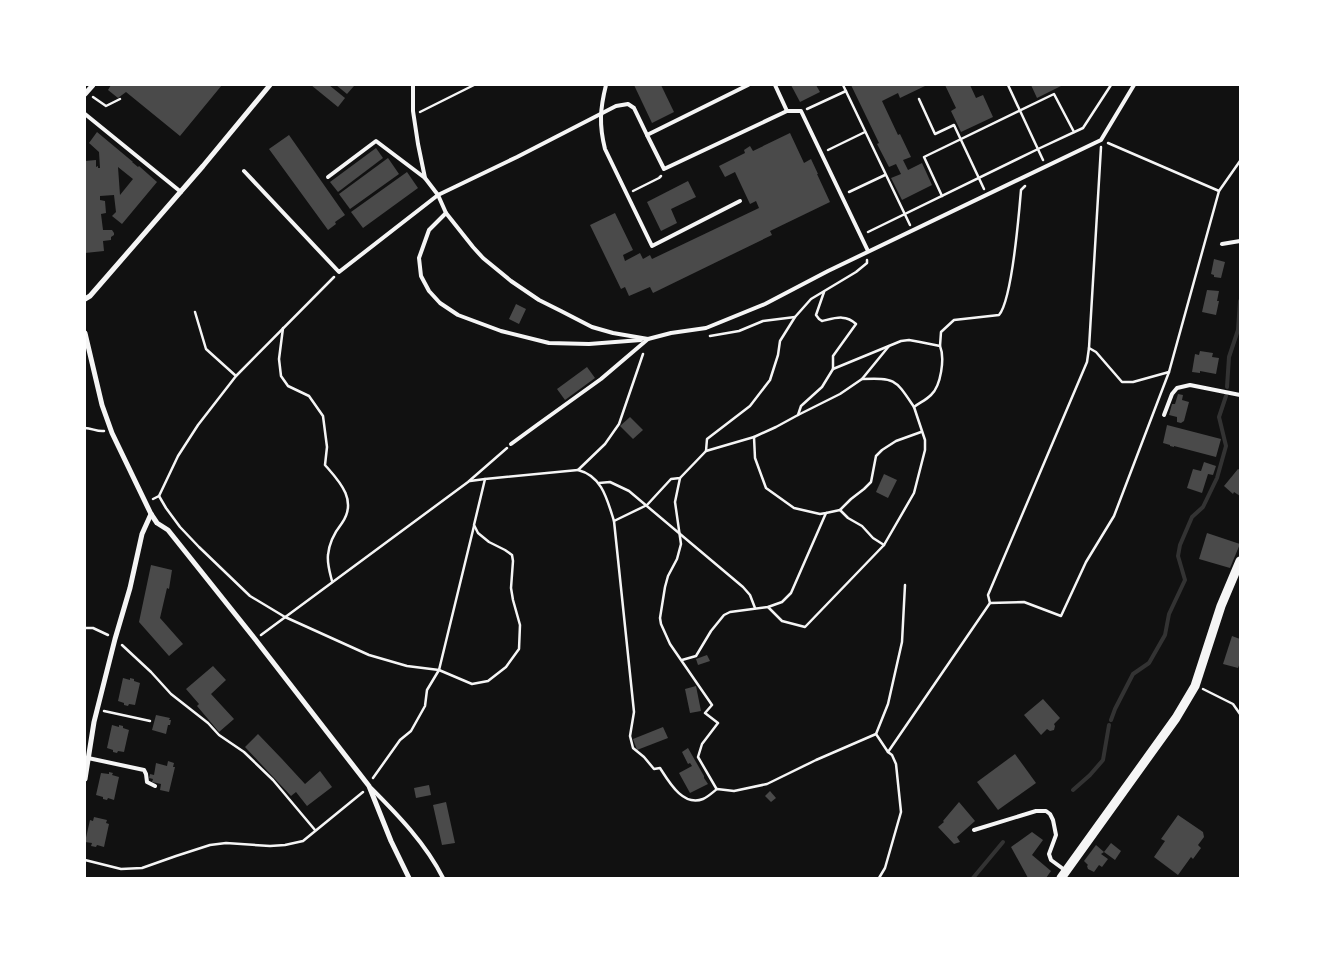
<svg xmlns="http://www.w3.org/2000/svg" width="1325" height="963" viewBox="0 0 1325 963" font-family="Roboto,sans-serif">
<style>
.lines{fill:none;stroke-linecap:round;stroke-linejoin:round}
.stream{stroke:#333;stroke-width:4}
.building{fill:#4a4a4a;fill-rule:evenodd}
.path{stroke:#f5f5f5;stroke-width:2.5}
.service{stroke:#f5f5f5;stroke-width:4}
.minor{stroke:#f5f5f5;stroke-width:5}
.tertiary{stroke:#f5f5f5;stroke-width:9}
</style>
<rect width="100%" height="100%" fill="#111"/>
<g class="lines">
<g class="stream">
<polyline points="1227,387 1229,357 1238,330 1240,301"/>
<polyline points="1111,720 1115,709 1133,674 1149,663 1165,635 1169,614 1185,580 1178,556 1180,545 1192,517 1203,507 1217,478 1226,446 1219,417 1226,396"/>
<polyline points="1073,790 1090,775 1103,760 1109,725"/>
<polyline points="973,878 1003,842"/>
</g>
</g>
<g class="building">
<polygon points="111,85 222,85 180,136 126,92 118,98 108,90"/>
<polygon points="311,85 329,85 345,98 338,107"/>
<polygon points="336,85 353,85 354,86 347,94"/>
<polygon points="634,85 661,85 674,112 652,123"/>
<polygon points="791,85 816,85 820,92 800,102"/>
<polygon points="851,85 924,85 925,86 900,98 898,93 882,101 898,135 900,134 911,157 903,160 908,170 922,163 932,185 902,200 891,178 901,174 896,164 889,167 877,144 879,143"/>
<polygon points="945,85 970,85 976,98 983,95 993,117 961,132 951,111 956,108"/>
<polygon points="1031,85 1063,85 1037,98"/>
<path d="M 97,132 L 133,162 L 132,162 L 138,167 L 139,166 L 157,182 L 122,224 L 112,216 L 116,212 L 114,195 L 100,196 L 100,200 L 105,201 L 106,213 L 101,214 L 103,230 L 112,230 L 114,233 L 114,235 L 111,237 L 111,240 L 103,241 L 104,251 L 85,253 L 85,161 L 96,160 L 96,167 L 98,166 L 98,168 L 100,168 L 99,152 L 89,143 ZM 118,167 L 133,179 L 120,195 Z"/>
<polygon points="790,133 804,163 811,159 818,174 817,174 830,202 770,231 772,235 653,293 650,287 629,296 625,287 621,289 590,225 615,213 633,250 623,255 625,261 640,253 643,259 650,255 652,259 759,208 756,201 750,204 735,172 725,177 719,166 745,153 744,150 750,146 753,151"/>
<polygon points="289,135 345,215 335,222 336,224 328,230 269,149"/>
<polygon points="376,148 383,158 338,192 330,182"/>
<polygon points="388,158 399,174 350,209 339,194"/>
<polygon points="407,172 418,188 363,228 351,212"/>
<polygon points="688,181 696,197 671,209 677,223 661,231 647,202"/>
<polygon points="1214,259 1225,262 1221,278 1214,277 1214,275 1211,274"/>
<polygon points="1207,290 1219,291 1217,301 1219,301 1216,315 1202,312"/>
<polygon points="516,304 526,309 519,324 509,319"/>
<polygon points="1200,351 1213,353 1212,357 1219,358 1216,374 1200,371 1200,373 1192,372 1195,354 1199,355"/>
<polygon points="587,367 595,378 565,400 557,389"/>
<polygon points="1178,394 1183,395 1182,400 1189,402 1184,421 1181,423 1177,422 1177,417 1169,415 1172,404 1175,404"/>
<polygon points="630,417 643,430 633,439 620,426"/>
<polygon points="1167,425 1221,439 1216,457 1174,446 1174,447 1170,446 1170,445 1163,443"/>
<polygon points="1204,462 1216,466 1213,475 1208,474 1202,493 1187,488 1193,469 1201,471"/>
<polygon points="1238,469 1240,470 1240,496 1234,492 1233,494 1224,486"/>
<polygon points="884,474 897,480 888,498 876,492"/>
<polygon points="1207,533 1240,544 1230,568 1199,559"/>
<polygon points="151,565 172,570 169,589 167,588 160,618 183,644 169,656 139,622"/>
<polygon points="1232,636 1240,639 1240,663 1238,668 1223,664"/>
<polygon points="707,655 710,661 698,665 696,659"/>
<polygon points="213,666 226,680 211,694 234,719 219,732 197,706 199,704 186,689"/>
<polygon points="123,678 130,680 130,678 134,679 134,681 140,683 135,705 129,704 128,706 124,705 124,703 118,701"/>
<polygon points="696,686 701,711 690,713 685,689"/>
<polygon points="1043,699 1060,718 1054,724 1055,726 1054,730 1050,731 1047,729 1041,735 1024,715"/>
<polygon points="156,715 170,718 169,720 171,720 170,725 168,725 166,734 152,730"/>
<polygon points="112,725 119,727 119,725 123,726 123,728 129,730 124,752 118,751 117,753 113,752 113,750 107,748"/>
<polygon points="663,727 668,738 637,750 633,739"/>
<polygon points="258,734 282,759 305,784 320,771 332,787 307,806 296,792 291,796 245,747"/>
<polygon points="688,748 704,776 704,778 708,784 690,793 679,773 692,766 690,763 688,764 682,752"/>
<polygon points="1015,754 1036,783 998,810 977,782"/>
<polygon points="168,761 174,763 173,767 175,767 169,792 160,790 161,784 152,782 153,779 149,778 150,774 154,775 156,763 167,766"/>
<polygon points="109,772 113,773 112,775 119,777 114,800 108,798 107,800 103,799 103,797 96,795 101,773 109,774"/>
<polygon points="429,785 431,795 416,798 414,788"/>
<polygon points="770,791 776,798 771,802 765,796"/>
<polygon points="446,802 455,843 442,845 433,805"/>
<polygon points="959,802 975,821 957,837 960,842 954,844 938,827 944,822 943,821"/>
<polygon points="1178,815 1203,832 1204,837 1198,845 1201,848 1193,859 1191,857 1178,875 1154,857 1165,841 1161,839"/>
<polygon points="94,817 107,820 106,823 109,824 104,847 97,845 96,847 91,846 92,843 85,842 90,820 93,821"/>
<polygon points="1032,832 1043,840 1032,855 1051,871 1046,878 1028,878 1011,847"/>
<polygon points="1111,843 1121,851 1115,860 1104,852"/>
<polygon points="1096,845 1104,852 1101,854 1108,859 1102,867 1099,865 1094,872 1088,869 1087,866 1088,865 1084,861"/>
</g>
<g class="lines">
<g class="path">
<polyline points="843,85 910,225"/>
<polyline points="1008,85 1043,160"/>
<polyline points="93,97 106,106 120,99"/>
<polyline points="919,99 935,134 954,125 984,189"/>
<polyline points="807,109 846,91"/>
<polyline points="420,112 474,85"/>
<polyline points="1108,143 1219,191"/>
<polyline points="828,150 865,132"/>
<polyline points="633,191 659,178 661,176"/>
<polyline points="849,192 885,175"/>
<polyline points="942,196 924,157 1054,94 1074,132"/>
<polyline points="868,232 1038,149 1083,128 1111,85"/>
<polyline points="867,260 867,263 856,272 811,299 795,317 780,341 778,355 770,380 750,406 707,439 706,451 754,437 755,458 766,488 794,508 820,514 826,513 840,510 848,518 862,526 873,538 884,545"/>
<polyline points="195,312 206,349 236,376"/>
<path d="M 283,328 L 279,359 L 281,376 L 288,386 L 309,396 L 323,416 L 327,447 L 325,465 C 339,481 358,500 342,523 C 335,532 329,543 328,555 C 327,564 330,573 332,581"/>
<polyline points="710,336 739,331 763,321 795,317"/>
<path d="M 940,346 L 941,332 L 954,320 L 999,315 C 1012,300 1019,214 1021,190 L 1025,186"/>
<polyline points="1089,348 1096,352 1122,382 1133,382 1169,372"/>
<path d="M 643,354 L 619,424 L 605,444 L 578,470 C 602,476 607,499 614,521 L 634,712 L 630,736 L 633,748 L 644,757 L 654,769 L 660,768 C 669,782 683,807 703,799 C 708,797 713,792 717,789 L 734,791 L 767,784 L 816,760 L 876,734 L 888,752 L 892,755 L 896,764 L 901,812 L 885,868 L 879,878"/>
<path d="M 862,379 C 896,378 895,379 914,407"/>
<polyline points="798,415 840,394 862,379 889,346"/>
<path d="M 85,428 C 92,428 97,432 104,431"/>
<polyline points="754,437 776,427 798,415 801,406 822,387 833,369"/>
<polyline points="680,478 675,502 681,544 677,559 668,576 665,587 660,618 661,624 670,644 712,705 705,713 718,723 702,744 698,757 716,788"/>
<polyline points="470,481 485,479 578,470"/>
<polyline points="599,483 610,482 629,491 743,587 750,595 755,608"/>
<polyline points="159,496 166,508 180,527 199,547 250,596 285,617 369,655 407,666 439,670 472,684 488,681 506,667 519,649 520,625 513,600 511,588 513,561 512,555 505,550 489,542 478,533 474,525 485,479"/>
<polyline points="153,499 159,496 178,456 198,425 236,376 334,277"/>
<polyline points="840,510 851,499 864,489 871,482 876,456 882,450 896,441 921,432"/>
<polyline points="614,521 647,505 671,479 680,478 706,451"/>
<polyline points="990,603 1024,602 1061,616 1086,562 1114,516 1169,372 1219,191 1240,161"/>
<path d="M 768,607 L 782,621 L 805,627 L 884,545 L 914,493 L 925,450 L 925,440 L 914,407 C 919,403 926,400 931,395 C 941,386 945,358 940,346 L 920,342 L 909,340 L 901,341 L 833,369 L 833,356 L 856,324 C 846,314 835,318 822,321 L 819,319 L 816,315 L 824,292"/>
<polyline points="85,628 93,628 108,635"/>
<polyline points="261,635 468,482 507,448"/>
<polyline points="122,645 151,672 171,694 208,723 219,735 244,752 273,780 315,830"/>
<polyline points="682,660 696,656 711,631 724,615 730,612 768,607 782,602 791,593 826,513"/>
<polyline points="1203,689 1233,704 1240,714"/>
<polyline points="104,711 150,721"/>
<polyline points="876,734 888,704 902,642 905,585"/>
<polyline points="888,752 990,603 988,595 1087,362 1089,348 1101,147"/>
<polyline points="373,778 400,740 411,731 425,706 427,690 439,670 474,526"/>
<polyline points="85,860 121,869 142,868 176,856 210,845 226,843 270,846 285,845 303,841 363,792"/>
</g>
<g class="service">
<polyline points="413,85 413,111 418,144 425,178 438,195 446,213 473,247 483,258 511,281 539,300 561,311 592,327 613,333 648,339 671,333 706,328 765,304 828,271 1101,140 1134,85"/>
<path d="M 606,85 C 600,109 599,125 605,149 L 652,246 L 740,201"/>
<polyline points="748,85 647,135 664,169 787,111"/>
<polyline points="775,85 787,111 801,111 868,251"/>
<polyline points="85,114 181,192"/>
<polyline points="244,171 339,272 438,195 517,157 616,106 628,104 634,108 647,135"/>
<polyline points="328,177 376,141 425,178"/>
<polyline points="446,213 429,230 419,258 421,276 429,291 440,303 458,315 501,331 549,343 589,344 641,340"/>
<polyline points="1222,244 1240,241"/>
<polyline points="1164,415 1172,394 1177,388 1190,385 1240,395"/>
<polyline points="511,444 537,425 601,379 648,339"/>
<polyline points="88,758 144,770 146,774 147,782 155,786"/>
<path d="M 371,788 C 398,815 426,844 443,878"/>
<polyline points="974,830 1036,811 1046,811 1050,814 1053,820 1056,835 1049,854 1051,860 1066,871"/>
</g>
<g class="minor">
<polyline points="85,94 93,85"/>
<polyline points="85,299 90,296 203,166 270,85"/>
<polyline points="85,333 102,405 112,433 151,514 157,523 168,530 255,639 369,786 391,841 409,878"/>
<polyline points="85,779 94,722 115,639 130,588 142,534 151,514"/>
</g>
<polyline class="tertiary" points="1061,878 1176,718 1195,686 1221,606 1240,561"/>
</g>
<rect width="1325" height="963" fill="none" stroke="#ffffff" stroke-width="172"/>
</svg>
